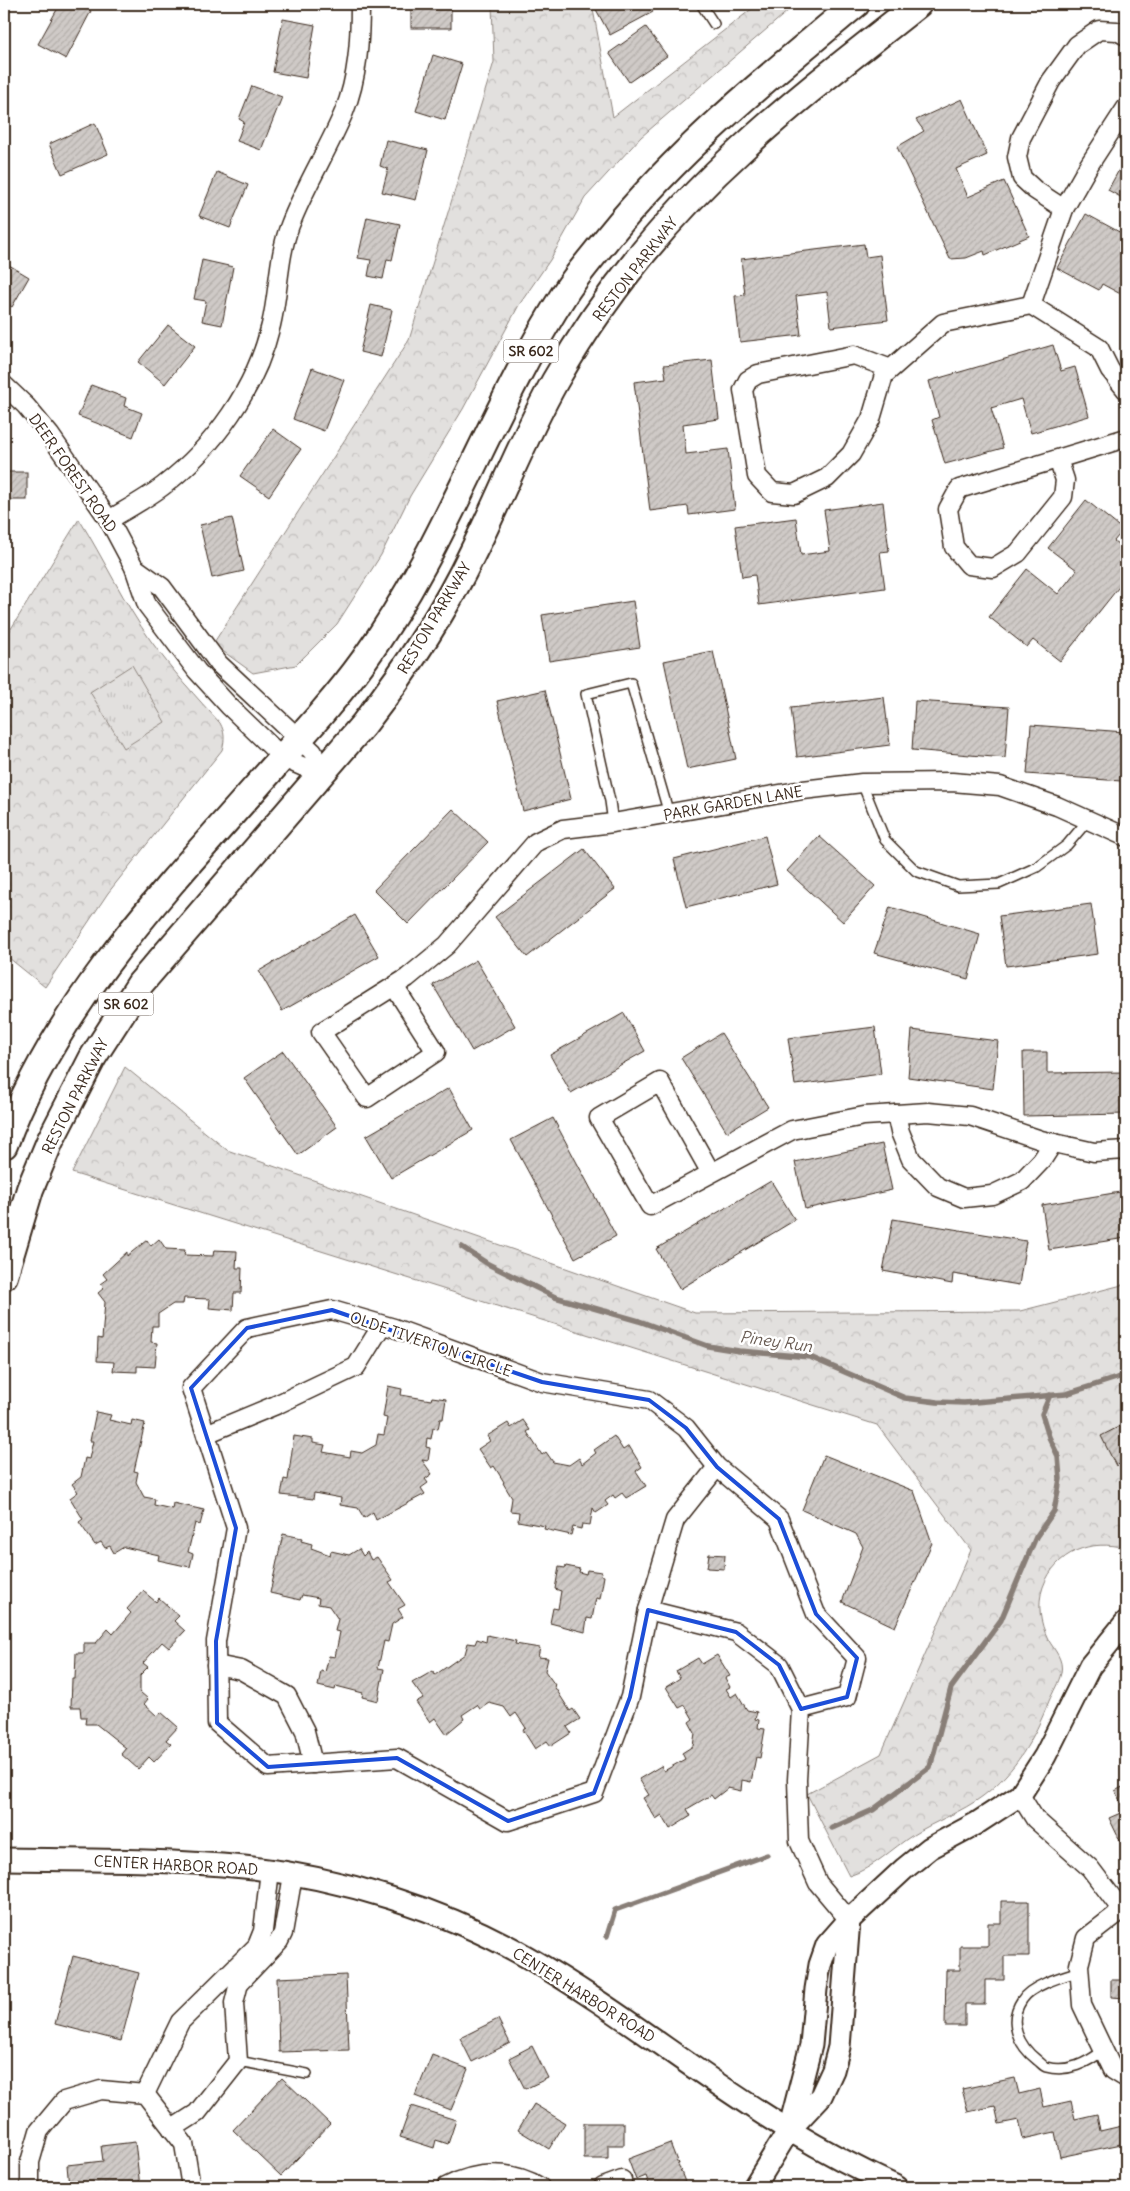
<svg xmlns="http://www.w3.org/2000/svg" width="1130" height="2191" viewBox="0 0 1130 2191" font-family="Delius,sans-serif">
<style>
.forest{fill:url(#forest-crowns);stroke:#8e857e}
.park{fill:url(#park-tufts);stroke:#8e857e}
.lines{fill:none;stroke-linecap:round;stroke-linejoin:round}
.stream{stroke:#887e77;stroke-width:5.5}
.building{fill:url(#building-hatch);stroke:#3b2a1e}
.service-casing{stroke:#3b2a1e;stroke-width:12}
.minor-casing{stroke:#3b2a1e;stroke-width:21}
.tertiary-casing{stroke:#3b2a1e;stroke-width:25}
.primary-casing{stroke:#3b2a1e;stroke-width:30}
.service{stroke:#fff;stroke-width:9}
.minor{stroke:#fff;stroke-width:18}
.tertiary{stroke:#fff;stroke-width:21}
.primary{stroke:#fff;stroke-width:26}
.marked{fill:none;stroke:#1d4ed8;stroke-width:4;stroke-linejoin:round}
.labels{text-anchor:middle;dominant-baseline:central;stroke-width:5;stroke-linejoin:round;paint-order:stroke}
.shield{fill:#fff;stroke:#766a62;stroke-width:1}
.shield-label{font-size:14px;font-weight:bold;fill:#3b2a1e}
.street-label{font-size:15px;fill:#3b2a1e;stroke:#fff}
.water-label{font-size:16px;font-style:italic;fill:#685b52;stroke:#fff}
</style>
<defs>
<pattern id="forest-crowns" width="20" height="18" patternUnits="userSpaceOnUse" patternTransform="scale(1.25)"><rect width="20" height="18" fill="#e2e0de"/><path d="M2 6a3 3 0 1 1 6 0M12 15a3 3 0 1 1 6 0" fill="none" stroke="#c3c0be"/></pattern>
<pattern id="park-tufts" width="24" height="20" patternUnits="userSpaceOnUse" patternTransform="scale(1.25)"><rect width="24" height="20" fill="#e2e0de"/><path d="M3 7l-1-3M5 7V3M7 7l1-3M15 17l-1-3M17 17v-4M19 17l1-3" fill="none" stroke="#c3c0be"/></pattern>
<pattern id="building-hatch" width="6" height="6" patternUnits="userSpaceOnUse" patternTransform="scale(1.25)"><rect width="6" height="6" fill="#cfcac7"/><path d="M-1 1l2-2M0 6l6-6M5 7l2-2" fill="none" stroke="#b3aeaa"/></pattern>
</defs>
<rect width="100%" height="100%" fill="#fff"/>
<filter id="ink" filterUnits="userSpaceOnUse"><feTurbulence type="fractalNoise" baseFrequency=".02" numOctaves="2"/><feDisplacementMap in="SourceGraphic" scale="10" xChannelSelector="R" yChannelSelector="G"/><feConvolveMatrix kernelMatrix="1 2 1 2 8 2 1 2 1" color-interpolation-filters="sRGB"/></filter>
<g filter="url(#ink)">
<g class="forest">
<polygon points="492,4 592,4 613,117 758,4 796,4 641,137 585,198 550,260 519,305 463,409 410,496 381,555 337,624 296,665 253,673 213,644 409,340 494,62"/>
<path d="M 79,519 C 104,559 124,603 151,641 C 172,670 196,697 220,723 C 225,732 225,740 222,750 L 108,893 L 45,987 L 4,954 L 4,640 Z"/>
<path d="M 125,1067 L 227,1150 L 695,1313 L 1020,1311 L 1126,1284 L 1126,1548 C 1091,1539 1056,1551 1043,1587 C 1037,1604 1040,1623 1048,1639 C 1054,1650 1064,1659 1061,1673 C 1059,1682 1053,1692 1049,1701 C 1034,1739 1016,1771 983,1796 C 962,1812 935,1821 913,1835 C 891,1849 874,1868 849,1876 L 807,1794 L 881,1754 L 971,1550 L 877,1425 L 72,1173 Z"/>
</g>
<polygon class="park" points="132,665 165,722 124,748 90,692"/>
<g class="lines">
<g class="stream">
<polyline points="462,1247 488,1264 555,1297 639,1321 708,1346 739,1351 810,1357 905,1398 937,1402 964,1403 1066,1394 1126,1375"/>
<polyline points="832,1828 873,1810 930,1767 951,1688 1001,1620 1036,1537 1054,1511 1060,1479 1058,1456 1049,1437 1042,1414 1050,1395"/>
<polyline points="607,1936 615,1910 767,1855"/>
</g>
</g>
<g class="building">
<polygon points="60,4 78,4 91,11 66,59 38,44"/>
<rect x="411" y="4" width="40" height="24"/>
<polygon points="593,4 648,4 653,12 610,35"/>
<polygon points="283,19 315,25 306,78 273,72"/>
<polygon points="646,27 667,56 629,82 609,53"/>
<polygon points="433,55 462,64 445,120 416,111"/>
<polygon points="252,86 282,97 261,150 237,141 244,122 239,119"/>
<polygon points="962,99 987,155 956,169 968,197 1004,181 1029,236 985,255 984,251 966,258 950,259 897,147 924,131 916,120"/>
<polygon points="95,123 108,154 62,174 49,144"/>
<polygon points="386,140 428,150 416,200 382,192 388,169 380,166"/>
<polygon points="1126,157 1126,200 1108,190"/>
<polygon points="217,172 248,185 230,228 199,216"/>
<polygon points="1086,214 1125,235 1126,232 1126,297 1102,284 1099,290 1057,268"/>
<polygon points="367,217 400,224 392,260 387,259 383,279 368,276 371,260 358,258"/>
<polygon points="864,244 866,257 880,255 888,320 831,327 827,292 796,296 801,335 740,342 735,296 745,295 741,259"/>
<polygon points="202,260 233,267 222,325 202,321 206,301 194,299"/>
<polygon points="4,262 29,277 12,307 4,302"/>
<polygon points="371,305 392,310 381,357 360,352"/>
<polygon points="168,325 195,346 165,384 138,362"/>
<polygon points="1053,345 1061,371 1075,367 1089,416 1031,433 1021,399 991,408 1003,448 945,464 932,420 939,417 929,381"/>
<polygon points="712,360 719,419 683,424 686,454 728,449 735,509 689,515 688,506 650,511 634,382 666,378 664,365"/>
<polygon points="312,368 344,380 324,431 293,419"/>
<polygon points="91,385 126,398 124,406 142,413 133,437 78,416"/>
<polygon points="273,429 301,449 269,496 240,476"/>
<rect x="4" y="472" width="23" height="28"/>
<polygon points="1086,500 1123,530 1114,541 1126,550 1126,578 1060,661 1033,640 1027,647 989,617 1027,569 1058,594 1077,570 1048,548"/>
<polygon points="883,502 889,551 880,552 885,588 759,605 755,575 742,577 735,526 796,518 801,555 830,551 824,510"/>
<polygon points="232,518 244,571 212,578 200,525"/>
<polygon points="633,601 640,647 549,661 542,615"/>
<polygon points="713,651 736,759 687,769 664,661"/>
<polygon points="545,690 571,799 523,811 497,701"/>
<polygon points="884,697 890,745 797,757 791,708"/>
<polygon points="915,701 1009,707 1005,758 912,750"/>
<polygon points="1031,725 1125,732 1121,781 1027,774"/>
<polygon points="453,809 488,842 408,924 374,890"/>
<polygon points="765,836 777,884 686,907 674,859"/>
<polygon points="819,836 875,886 843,922 787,871"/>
<polygon points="584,849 615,889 527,957 495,917"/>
<polygon points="1091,904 1098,954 1006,966 999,916"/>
<polygon points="890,907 980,934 968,979 874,953"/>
<polygon points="355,915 379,956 282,1011 259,971"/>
<polygon points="476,960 515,1026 472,1051 433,985"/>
<polygon points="624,1013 645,1051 571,1093 550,1055"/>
<polygon points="875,1027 881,1074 795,1085 788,1038"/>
<polygon points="912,1030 998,1041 993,1089 908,1077"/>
<polygon points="721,1033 768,1107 727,1132 681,1058"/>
<polygon points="283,1051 337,1127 298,1155 244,1078"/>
<polygon points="1023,1052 1047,1052 1047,1073 1126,1072 1126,1114 1024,1116"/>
<polygon points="449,1088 473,1130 391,1178 366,1136"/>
<polygon points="553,1118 616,1236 575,1258 511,1140"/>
<polygon points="882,1144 892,1190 805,1209 795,1162"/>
<polygon points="771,1181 795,1220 680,1289 656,1249"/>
<polygon points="1126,1191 1126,1238 1049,1250 1042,1205"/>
<polygon points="893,1219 1026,1241 1019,1285 953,1274 952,1284 883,1271"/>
<polygon points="159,1239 166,1249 185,1250 184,1255 213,1256 214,1250 237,1251 236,1268 242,1268 241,1293 234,1293 233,1310 209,1308 210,1299 184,1298 183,1304 173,1304 158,1314 158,1326 152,1326 151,1342 157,1343 155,1367 137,1366 137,1372 113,1371 114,1362 97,1361 98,1338 102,1339 105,1302 98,1293 104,1288 100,1284 107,1279 103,1274 127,1252 127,1256 147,1240 151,1246"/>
<polygon points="388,1386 402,1389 401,1395 431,1400 432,1397 446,1399 443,1419 440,1419 438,1429 433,1428 431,1439 427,1438 426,1447 430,1448 428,1461 422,1460 432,1474 425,1479 428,1483 421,1488 425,1494 376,1520 373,1512 364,1518 358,1508 340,1505 341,1498 314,1493 313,1499 281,1495 284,1479 288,1480 294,1436 313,1439 313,1443 325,1445 323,1452 350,1457 351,1451 362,1453 376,1445 378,1434 384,1435 387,1418 383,1417"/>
<polygon points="96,1412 111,1415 109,1420 131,1425 132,1420 145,1423 134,1471 138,1472 136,1482 144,1497 155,1499 154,1505 172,1509 173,1503 204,1510 200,1525 195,1523 188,1552 193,1554 190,1567 158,1560 159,1555 124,1547 114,1553 110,1546 105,1548 101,1542 95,1545 79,1522 83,1519 70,1498 78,1492 72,1484 81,1477 85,1458 89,1459 93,1441 90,1441"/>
<polygon points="523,1420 530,1430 527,1432 542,1455 546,1452 553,1462 569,1465 579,1458 582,1464 596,1453 594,1450 614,1436 623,1450 629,1446 642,1467 636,1471 646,1486 626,1498 622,1493 615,1498 613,1495 605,1501 608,1505 596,1513 593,1508 590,1525 582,1524 581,1529 573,1527 571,1535 544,1529 545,1526 518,1521 519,1512 510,1511 512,1498 503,1483 504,1482 494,1466 491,1468 478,1449 490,1441 487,1436 508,1423 511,1428"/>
<polygon points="1126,1423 1126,1460 1116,1466 1101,1436"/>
<polygon points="824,1455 914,1491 932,1543 895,1627 842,1602 863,1547 856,1534 802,1510"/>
<polygon points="283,1534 302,1538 301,1541 312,1544 311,1548 330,1555 331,1551 349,1555 359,1549 363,1556 367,1552 371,1560 377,1557 393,1580 389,1582 405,1605 398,1609 403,1617 392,1624 388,1642 384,1641 378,1668 384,1669 378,1701 362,1697 363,1693 336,1686 335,1690 318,1686 321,1671 325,1672 329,1656 335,1657 340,1632 335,1631 338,1619 329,1606 318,1604 319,1598 302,1595 300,1600 270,1593"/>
<polygon points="709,1554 725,1555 724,1569 707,1568"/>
<polygon points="566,1566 580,1569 579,1572 586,1574 587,1570 602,1572 601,1575 604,1576 600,1599 596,1598 592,1619 587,1618 585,1632 550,1623 553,1608 558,1609 561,1591 555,1589 559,1567 565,1568"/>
<polygon points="143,1591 156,1602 159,1598 179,1616 174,1621 185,1631 169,1648 162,1642 143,1663 148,1667 140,1675 140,1692 148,1699 144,1704 157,1716 161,1712 178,1727 166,1740 171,1744 154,1762 149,1757 138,1769 121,1754 126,1748 96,1724 85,1724 86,1717 81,1717 80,1707 71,1707 72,1679 75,1679 76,1653 84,1653 84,1643 96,1643 108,1629 113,1634 131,1613 127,1609"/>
<polygon points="487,1635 516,1641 515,1644 540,1648 538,1657 548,1658 545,1671 555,1685 554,1686 570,1711 573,1709 580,1719 567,1727 571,1733 551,1746 547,1741 535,1749 523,1730 526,1728 516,1713 511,1717 504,1707 489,1703 480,1709 477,1705 462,1715 464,1719 446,1734 435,1718 430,1722 416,1702 423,1698 412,1683 433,1671 435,1675 465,1654 468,1643 475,1644 477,1639 486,1642"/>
<polygon points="717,1655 730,1676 725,1678 730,1687 726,1689 731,1697 737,1693 747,1710 757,1712 755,1719 759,1720 758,1728 765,1729 760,1758 756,1757 751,1782 742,1780 741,1791 728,1788 714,1799 711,1795 687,1809 691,1816 670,1829 662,1815 656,1819 643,1798 649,1795 639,1779 661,1766 664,1771 685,1759 682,1753 693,1746 695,1733 689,1722 693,1719 685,1705 679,1708 666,1687 680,1678 676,1671 698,1658 702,1664"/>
<polygon points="1126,1785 1126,1853 1109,1818 1125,1811 1115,1791"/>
<polygon points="1001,1901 1029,1901 1029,1956 1004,1956 1004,1980 985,1980 985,2004 965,2004 965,2026 945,2026 946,1970 960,1970 960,1946 988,1946 988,1923 1001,1923"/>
<polygon points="73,1956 139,1973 121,2041 55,2024"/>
<polygon points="346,1975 349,2050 279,2052 277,1978"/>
<polygon points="1111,1980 1126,1980 1126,1998 1111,1997"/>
<polygon points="498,2019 510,2043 472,2062 460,2038"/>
<polygon points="532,2046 548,2078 525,2089 509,2058"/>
<polygon points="432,2055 468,2069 451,2110 415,2096"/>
<polygon points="282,2078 330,2124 281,2176 233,2130"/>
<polygon points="1015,2078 1019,2094 1040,2089 1044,2107 1071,2101 1075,2119 1097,2114 1100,2131 1126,2125 1126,2143 1060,2157 1055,2132 1023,2139 1019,2120 999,2124 995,2106 968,2112 962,2089"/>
<polygon points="534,2104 565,2123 549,2149 518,2130"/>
<polygon points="411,2106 456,2120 448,2144 436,2140 434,2148 400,2137"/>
<polygon points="584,2123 624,2123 624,2145 608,2145 608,2159 584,2159"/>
<polygon points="135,2142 140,2187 69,2187 67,2165 103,2161 101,2146"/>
<polygon points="670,2143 685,2182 672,2187 650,2187 646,2176 636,2180 628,2159"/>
</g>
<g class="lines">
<g class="service-casing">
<g id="service">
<polyline points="701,4 714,24"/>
<polyline points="862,783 885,840 916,871 958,886 999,884 1037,867 1067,845 1089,819"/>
<polyline points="613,823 610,801 586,694 631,683 669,814"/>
<path d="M 1080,1971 C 1064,1976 1031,1985 1022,2000 C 1007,2022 1019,2046 1037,2060 C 1040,2062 1043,2066 1046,2067 C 1068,2073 1087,2063 1104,2050"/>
<polyline points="238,2061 307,2074"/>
</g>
</g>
<g class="minor-casing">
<g id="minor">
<polyline points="1064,209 1035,190 1022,178 1017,157 1021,138 1051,81 1077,45 1099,30 1117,31 1126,36"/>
<polyline points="1031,305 1064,209 1089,165 1126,108"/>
<polyline points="891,369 854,355 758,374 748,380 743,390 757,476 772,492 794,494 827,478 851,454 871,419 884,375 943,323 1031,305 1099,348 1110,370 1126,390"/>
<polyline points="4,385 26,406 50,435 109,520 134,567 147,605 197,671 229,706 283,758 320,774"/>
<polyline points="1058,459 1065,480 1063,497 1018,553 993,568 969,565 954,547 948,509 959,489 1126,438"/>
<path d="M 109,520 C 127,509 146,499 163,486 C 215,446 256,388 271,325 C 279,292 278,256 290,225 C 305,186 328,150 344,112 C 358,78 360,40 360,4"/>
<polyline points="134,567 162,587 219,664 313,752 320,774"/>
<polyline points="394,986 436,1052 367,1098 321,1032 407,978 447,945 536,842 563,829 613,823 803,790 862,783 952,782 1000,786 1057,806 1126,837"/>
<polyline points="896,1114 900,1132 911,1159 938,1187 964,1198 992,1195 1022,1181 1042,1160 1053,1143"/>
<polyline points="711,1173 660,1082 599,1118 650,1206 792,1130 864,1116 928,1112 970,1116 1041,1140 1094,1152 1126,1150"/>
<polyline points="206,1434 276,1405 356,1367 382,1325"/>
<polyline points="717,1467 675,1520 648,1610 630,1697 594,1793 508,1821 397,1758 268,1767 217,1723 216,1641 236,1528 191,1388 247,1328 332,1310 394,1328 542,1382 649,1400 686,1428 717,1467 779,1519 816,1614 857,1658 847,1697 801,1709 797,1780 799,1841 818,1883 849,1920"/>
<polyline points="648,1610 736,1632 779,1665 801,1709"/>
<polyline points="216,1665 241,1670 287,1696 305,1731 313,1764"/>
<polyline points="1020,1795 1035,1819 1090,1868 1121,1909"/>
<polyline points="1126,1907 1086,1938 1079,1965 1082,2005 1113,2070 1126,2078"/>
<polyline points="145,2094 180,2022 257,1946 263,1931 270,1870"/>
<polyline points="172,2129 197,2113 238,2061 234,2003 239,1983 279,1941 283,1933 293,1875"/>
<polyline points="30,2187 30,2162 39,2131 64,2101 101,2090 145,2094 184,2144 191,2187"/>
<path d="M 446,2187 C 476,2171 510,2169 540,2187"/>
<polyline points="603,2187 622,2180"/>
</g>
</g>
<g class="tertiary-casing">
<g id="tertiary">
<path d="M 4,1859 C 83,1860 165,1859 244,1867 C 339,1877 444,1909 527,1957 C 618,2009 699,2076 789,2130 C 824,2151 860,2170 897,2187"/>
<polyline points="789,2130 811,2045 816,1989 820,1965 827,1945 849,1920 904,1869 930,1848 977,1823 1020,1795 1045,1756 1090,1666 1126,1622"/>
<polyline points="754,2187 789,2130 821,2096 833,2070 839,2047 849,1920"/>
</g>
</g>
<g class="primary-casing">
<g id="primary">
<path d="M 4,1145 C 58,998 178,876 280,760 C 309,728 338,696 364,660 C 446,547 489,411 565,293 C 578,273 594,255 609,236 C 681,147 768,77 856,4"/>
<path d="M 4,1276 L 30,1189 L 50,1141 L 93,1057 L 140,984 L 364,724 C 405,671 444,613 473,552 C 501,496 524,436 555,381 C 604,295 669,215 743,148 C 798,97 859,51 918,4"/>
</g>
</g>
<use href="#service" class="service"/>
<use href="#minor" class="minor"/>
<use href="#tertiary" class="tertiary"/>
<use href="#primary" class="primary"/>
</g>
</g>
<path class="marked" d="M 332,1310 L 542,1382 L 649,1400 L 686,1428 L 717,1467 L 779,1519 L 816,1614 L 857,1658 L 847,1697 L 801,1709 L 779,1665 L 736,1632 L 648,1610 L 630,1697 L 594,1793 L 508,1821 L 397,1758 L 268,1767 L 217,1723 L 216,1641 L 236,1528 L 191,1388 L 247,1328 Z"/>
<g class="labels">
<g class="shield">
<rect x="503.5" y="339.5" width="55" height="23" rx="4"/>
<rect x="98.5" y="992.5" width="55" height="23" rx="4"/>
</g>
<g class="shield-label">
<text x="531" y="351">SR 602</text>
<text x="126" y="1004">SR 602</text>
</g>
<g class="street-label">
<text transform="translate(635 269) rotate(-52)">RESTON PARKWAY</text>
<text transform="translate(73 473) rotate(55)">DEER FOREST ROAD</text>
<text transform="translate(434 618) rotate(-59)">RESTON PARKWAY</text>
<text transform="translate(733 803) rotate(-10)">PARK GARDEN LANE</text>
<text transform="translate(75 1096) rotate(-63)">RESTON PARKWAY</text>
<text transform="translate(431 1344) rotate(19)">OLDE TIVERTON CIRCLE</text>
<text transform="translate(176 1865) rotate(3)">CENTER HARBOR ROAD</text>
<text transform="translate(584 1995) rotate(32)">CENTER HARBOR ROAD</text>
</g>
<g class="water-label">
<text transform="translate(776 1341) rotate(8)">Piney Run</text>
</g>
</g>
<rect width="1130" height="2191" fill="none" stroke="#fff" stroke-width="20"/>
<rect x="10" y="10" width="1110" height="2171" fill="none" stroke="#3b2a1e" stroke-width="2" filter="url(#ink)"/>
</svg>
